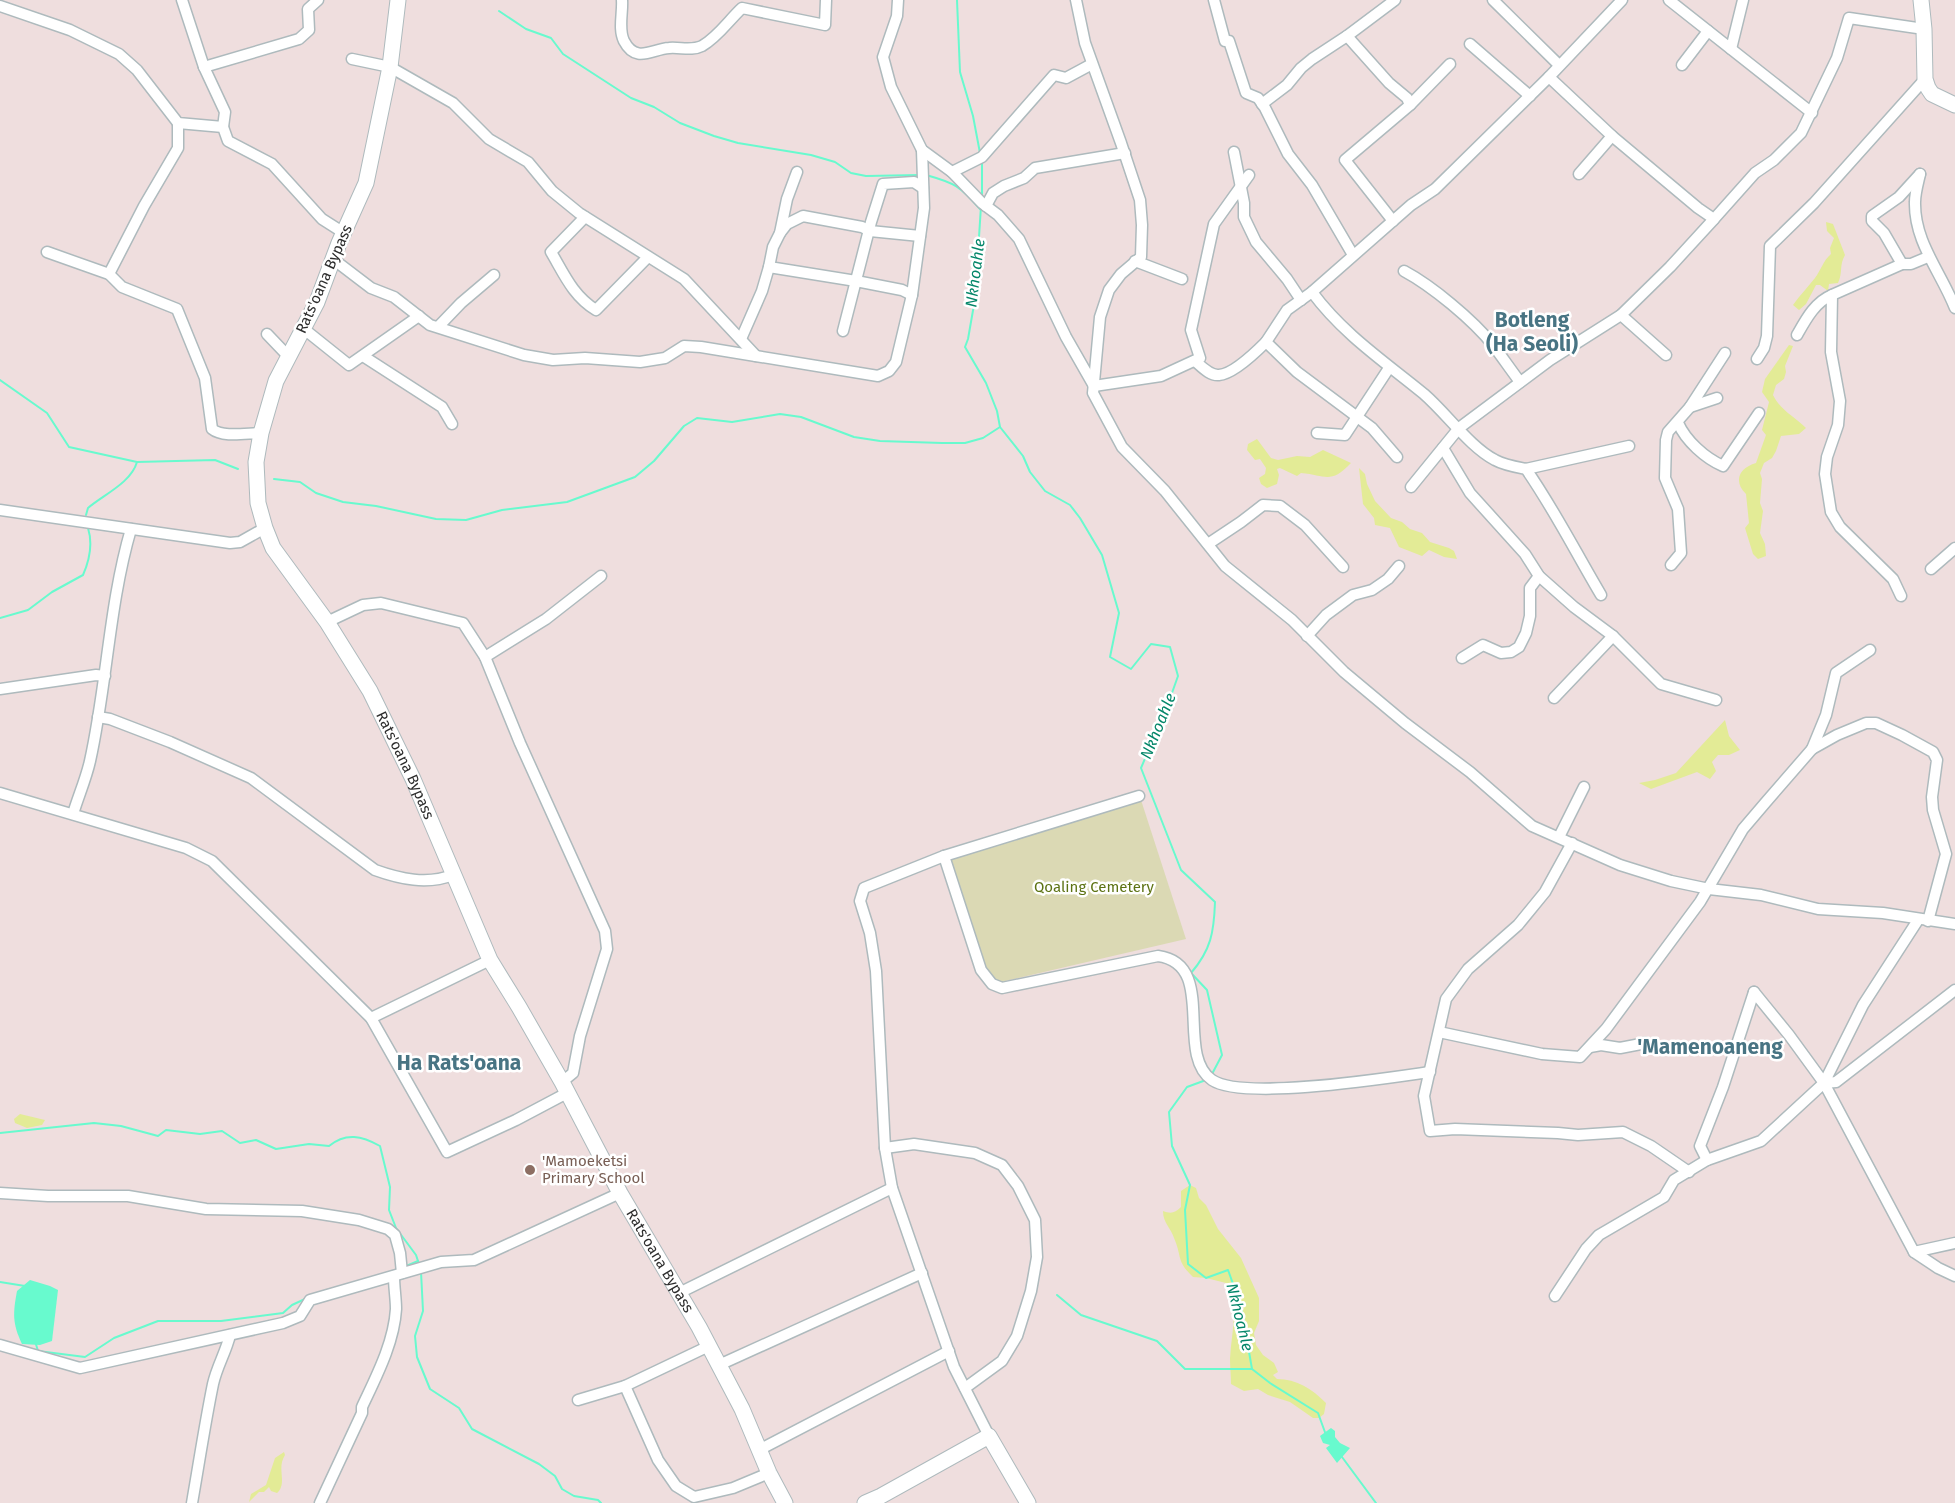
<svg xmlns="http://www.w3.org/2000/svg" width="1955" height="1503" viewBox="0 0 1955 1503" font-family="'Fira Sans',sans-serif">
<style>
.green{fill:#e3eb96}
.cemetery{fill:#dbd9b4}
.water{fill:#68face}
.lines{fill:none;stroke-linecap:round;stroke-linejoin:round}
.stream{stroke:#68face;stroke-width:2}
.street-casing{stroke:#aebabd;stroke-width:13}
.secondary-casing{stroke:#aebabd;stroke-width:17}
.street{stroke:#fff;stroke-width:10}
.secondary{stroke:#fff;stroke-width:15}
.education-dot{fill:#8d6e63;stroke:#fff;stroke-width:2}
.labels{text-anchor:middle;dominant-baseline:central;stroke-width:5;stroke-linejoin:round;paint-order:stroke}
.street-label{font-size:15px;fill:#2d2d2d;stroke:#fff}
.park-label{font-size:15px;fill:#5d7314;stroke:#fff}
.education-label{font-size:15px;fill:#785e54;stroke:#fff;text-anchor:start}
.water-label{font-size:16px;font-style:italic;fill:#048669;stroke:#fff}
.district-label{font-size:21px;font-weight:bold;fill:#487483;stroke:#fff}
</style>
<rect width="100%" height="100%" fill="#efdede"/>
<g class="green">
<path d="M 1826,222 L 1833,224 L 1845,255 C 1839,265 1843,273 1838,283 L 1829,284 L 1828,291 L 1820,285 L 1816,285 L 1806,304 L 1799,310 L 1793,305 C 1800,295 1808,287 1815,278 C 1821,270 1823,261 1831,254 L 1830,248 L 1834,238 L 1827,231 Z"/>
<path d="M 1789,345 L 1793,346 L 1785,366 L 1786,372 L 1784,379 L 1776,385 L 1773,395 C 1780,410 1795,417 1806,428 L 1799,434 L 1781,436 L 1776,451 L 1772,458 L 1764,463 L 1760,473 L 1762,479 L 1760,503 L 1763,511 L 1760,533 L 1765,544 L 1766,556 L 1758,559 L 1753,554 L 1745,528 L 1749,523 L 1746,494 C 1733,481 1739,468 1756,463 L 1766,435 L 1762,430 L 1769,402 L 1762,392 L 1765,379 Z"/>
<path d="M 1257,439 L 1271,458 L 1278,460 L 1297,456 L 1310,457 L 1323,450 L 1351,463 C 1330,485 1326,475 1301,473 L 1297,476 L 1280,468 L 1277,469 L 1279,475 L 1277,484 L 1267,488 L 1261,484 L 1259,478 L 1265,474 L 1266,468 L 1260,459 L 1255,460 L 1247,450 L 1248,444 Z"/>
<polygon points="1359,468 1365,474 1367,484 1375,501 1391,518 1402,522 1410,529 1422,533 1430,542 1449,548 1454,551 1457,559 1444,557 1429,550 1422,556 1399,547 1390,528 1375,525 1374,518 1363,504"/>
<polygon points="1725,720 1729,736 1740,750 1729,755 1718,755 1712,762 1716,771 1710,779 1697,772 1651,789 1639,783 1655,780 1676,773"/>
<polygon points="20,1114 45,1120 42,1125 27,1128 15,1123 14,1119"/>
<path d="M 1190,1185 L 1196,1188 L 1199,1198 L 1206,1205 L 1218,1229 L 1241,1258 L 1259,1298 L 1259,1321 L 1254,1333 L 1256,1345 L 1263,1355 L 1274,1363 L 1278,1372 L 1273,1375 L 1277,1379 C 1297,1379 1312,1389 1326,1403 L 1324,1414 L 1319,1418 L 1313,1418 L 1290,1402 L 1268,1395 L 1258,1389 L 1244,1391 L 1231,1384 C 1231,1376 1230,1367 1230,1359 C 1231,1333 1240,1308 1226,1283 L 1206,1278 L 1193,1277 C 1176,1261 1182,1256 1174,1238 C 1171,1228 1163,1223 1163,1211 C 1171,1214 1175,1213 1181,1207 L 1181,1191 Z"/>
<path d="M 284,1452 L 285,1455 C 276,1469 288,1483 277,1493 L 271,1491 L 269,1487 L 264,1492 L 259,1492 L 249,1502 L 251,1494 L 266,1485 L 275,1458 Z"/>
</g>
<polygon class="cemetery" points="1141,800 1186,939 992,984 944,856"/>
<g class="water">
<path d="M 30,1280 L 50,1286 L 58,1290 L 52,1341 L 40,1345 L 22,1344 C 12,1323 13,1313 17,1291 Z"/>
<polygon points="1331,1428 1335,1431 1335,1437 1340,1443 1350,1448 1337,1463 1326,1448 1330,1445 1323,1443 1320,1436"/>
</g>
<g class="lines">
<g class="stream">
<polyline points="957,0 960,72 973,116 980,153"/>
<polyline points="499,11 526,29 551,38 563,54 631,98 654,107 680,123 714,136 738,143 811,155 835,162 851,173 866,176 920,175"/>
<polyline points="982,161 982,198"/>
<path d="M 926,175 C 955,183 960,186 980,209"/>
<path d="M 981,206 L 975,299 L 968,339 L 965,347 L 986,383 L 997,411 L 1000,427 L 1023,456 L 1030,472 L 1045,491 L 1070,505 L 1080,518 L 1102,555 L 1119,613 L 1110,657 L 1131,669 L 1151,644 L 1170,647 L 1178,676 L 1167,707 L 1141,768 L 1181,870 L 1215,902 C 1214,932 1211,950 1191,973 L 1207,990 L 1222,1055 L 1212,1074"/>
<polyline points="0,380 47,413 69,447 137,462 215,460 238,469"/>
<polyline points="274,479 300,482 316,493 343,502 376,506 436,519 466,520 502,510 567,502 635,477 654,461 684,426 697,418 732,422 780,414 801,417 854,437 880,441 942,443 965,443 983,438 1000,427"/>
<path d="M 86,515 L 88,508 C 103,495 131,483 137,462"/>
<path d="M 0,618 L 28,610 L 52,592 L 83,575 C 90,559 93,544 88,528"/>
<polyline points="1206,1080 1187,1087 1169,1112 1172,1146 1190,1185 1185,1210 1188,1264 1206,1278 1228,1270 1241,1306 1252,1369 1270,1383 1318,1413 1326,1435"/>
<path d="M 0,1133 L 94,1123 L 121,1126 L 158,1136 L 166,1130 L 200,1134 L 222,1131 L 240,1143 L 256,1140 L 276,1149 L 309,1144 L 329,1146 C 346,1132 362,1136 380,1146 L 390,1187 L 389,1210 L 396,1228 L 416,1255 L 419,1264"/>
<polyline points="404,1267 418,1261"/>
<polyline points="421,1272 423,1311 415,1336 417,1357 430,1389 459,1408 472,1429 539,1464 555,1476 562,1489 574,1496 598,1500 601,1503"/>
<polyline points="0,1282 25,1286"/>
<polyline points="1057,1295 1081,1315 1157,1341 1185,1369 1252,1369"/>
<polyline points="35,1341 38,1351 85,1357 114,1338 158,1321 221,1321 283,1313 292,1305 305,1299"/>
<polyline points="1342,1457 1376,1503"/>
</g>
<g class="street-casing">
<g id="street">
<polyline points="182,0 204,67 225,112 223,127"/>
<path d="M 622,0 C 623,13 618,29 624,41 C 636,64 652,49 669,48 C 680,47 692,51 702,46 C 718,37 729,20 742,8 L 825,25 L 826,0"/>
<polyline points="898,0 897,16 883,57 891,87 922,150 952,172 982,203 998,215 1019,239 1066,337 1094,386 1161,376 1200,358 1191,330 1214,224 1249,175"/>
<polyline points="1076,0 1085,43 1121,143 1140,200 1142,225 1141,257 1121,274 1109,290 1100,317 1093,393 1122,447 1165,491 1225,566 1292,620 1344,672 1405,723 1470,772 1532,826 1620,865 1671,881 1709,889 1761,895 1818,909 1883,913 1955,924"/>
<polyline points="1214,0 1225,41 1229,41 1246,93 1258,98 1265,108 1288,154 1312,185 1353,255"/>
<polyline points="1493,0 1559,65"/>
<polyline points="1622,0 1549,77 1612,136 1698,208 1714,219 1755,173 1774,160 1801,133 1837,58 1849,18 1924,29"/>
<polyline points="1669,0 1812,113"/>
<polyline points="0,6 70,30 119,54 137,70 178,123 223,127 228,141 272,164 322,219 344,233"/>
<polyline points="1347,36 1389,83 1407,98 1410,105 1345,160 1393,221"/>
<polyline points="1470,44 1530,96"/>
<polyline points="1731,49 1743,0"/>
<polyline points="352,59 390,67 453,103 489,139 528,162 552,191 579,213 684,279 756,356"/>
<polyline points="1682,65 1708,31"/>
<polyline points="204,67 299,39 309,30 308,9 318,0"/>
<polyline points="1262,104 1287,85 1301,68 1312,59 1347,36 1395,0"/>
<polyline points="1410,105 1450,64"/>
<polyline points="1234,152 1244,203 1244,217 1256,242 1287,279 1301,300"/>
<polyline points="952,172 982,157 1054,75 1066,78 1092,64"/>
<polyline points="1579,174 1612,136"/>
<path d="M 1920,174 C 1918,183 1915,193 1915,202 C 1914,242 1941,272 1955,308"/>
<polyline points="986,206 993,193 1004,186 1024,178 1035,168 1125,153"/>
<path d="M 585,217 L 551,252 C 564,274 573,296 596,310 L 648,257"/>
<polyline points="780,233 787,224 803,216 862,227 870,231 920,236"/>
<path d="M 47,252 L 109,274 L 122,287 L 177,309 L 205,378 L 212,429 C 223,438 247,433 261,433"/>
<polyline points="333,259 371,288 394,297 430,325 524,355 553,360 585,358 640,362 665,358 684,346 701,347 878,376 889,371 896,362 912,295 924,208 922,150"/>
<polyline points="1135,261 1182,279"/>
<polyline points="1902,264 1884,233 1872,221 1872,216 1899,197 1920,174"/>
<polyline points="769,267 773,247 780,233 787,199 797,172"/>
<path d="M 1404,271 C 1432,286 1473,320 1493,345 C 1502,357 1511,370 1520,382"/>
<polyline points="109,274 144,206 178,148 178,123"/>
<path d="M 1312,292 C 1343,334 1385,362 1424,394 C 1447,414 1470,447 1495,460 C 1504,465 1516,467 1526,469 C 1554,509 1576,553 1601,595"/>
<polyline points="1621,315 1666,355"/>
<polyline points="438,327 461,303 494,275"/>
<polyline points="304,329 349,365 419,316"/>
<polyline points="843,331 871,222 883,184 914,182 923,188"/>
<polyline points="267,334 288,356"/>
<path d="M 1797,335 C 1806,319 1815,302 1832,295"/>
<polyline points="741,339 762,291 769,267 856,281 902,290 912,295"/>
<polyline points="363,356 442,407 452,424"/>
<polyline points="1757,359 1764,348 1767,336 1770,246 1814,203 1925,79"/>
<path d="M 1195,361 C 1202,367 1210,376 1219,375 C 1233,374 1256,352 1266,342"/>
<polyline points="1690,407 1725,353"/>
<path d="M 1678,423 C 1686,441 1705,458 1723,466 L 1759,413"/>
<polyline points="1317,433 1345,435 1389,368"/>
<polyline points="1443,448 1470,493 1525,554 1539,576 1574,607 1613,636 1661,684 1716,700"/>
<polyline points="1397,457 1372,428 1297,372 1266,342 1287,310 1312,292 1411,205 1435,189 1549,77"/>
<polyline points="1526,469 1629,446"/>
<polyline points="1411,487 1459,428 1550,360 1621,315 1670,267 1714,219"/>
<polyline points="0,510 230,543 240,542 265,528"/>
<polyline points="1208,544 1241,522 1263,505 1280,506 1305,525 1343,567"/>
<polyline points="1671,565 1681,553 1678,509 1665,478 1666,440 1668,432 1690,407 1717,398"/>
<polyline points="1931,569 1955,548"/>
<polyline points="1901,596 1893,579 1840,527 1831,512 1825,474 1827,457 1838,425 1840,401 1831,352 1832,295 1902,264 1911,264 1928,257"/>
<polyline points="327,622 363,605 381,603 463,623 485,657 520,743 605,931 607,949 580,1036 573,1073 562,1082"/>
<polyline points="1307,636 1326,615 1353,595 1372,590 1388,579 1399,566"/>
<polyline points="485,657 546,619 601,576"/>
<polyline points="1462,658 1483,645 1501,653 1511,652 1519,647 1526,633 1530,616 1530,588 1539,576"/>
<polyline points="0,689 96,675 105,676"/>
<polyline points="1554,698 1613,636"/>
<path d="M 98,717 L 110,719 L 170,742 L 251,778 L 375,870 C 400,879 427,885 453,875"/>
<polyline points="1812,749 1826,715 1836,673 1870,650"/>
<polyline points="0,793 186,848 212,861 371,1018 447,1152 516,1120 567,1093"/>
<path d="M 73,814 C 78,797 86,779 90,761 C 107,685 109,604 131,529"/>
<polyline points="1559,837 1584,787"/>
<polyline points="1572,843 1545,892 1518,925 1468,969 1446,999 1424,1096 1430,1131 1455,1129 1558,1133 1578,1135 1623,1132 1651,1146 1689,1172"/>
<path d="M 944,856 L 981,970 L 992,984 L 1002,988 L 1158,956 C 1218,964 1174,1054 1212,1080 C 1243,1101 1388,1078 1430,1072"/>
<polyline points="1754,992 1789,1035 1824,1083 1914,1252 1938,1268 1955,1276"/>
<polyline points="371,1018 490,960"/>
<polyline points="1439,1032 1542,1054 1580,1057 1606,1029 1700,902 1743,829 1766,802 1812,749 1837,735 1866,723 1876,723 1902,735 1933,752 1937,760 1932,797 1933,810 1946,854 1928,921"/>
<polyline points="1590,1047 1601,1045 1620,1048 1646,1043 1660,1049"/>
<polyline points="1824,1083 1836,1082 1955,990"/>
<polyline points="885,1148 914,1144 975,1153 1002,1165 1018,1186 1035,1220 1037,1257 1031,1291 1017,1336 1002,1361 965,1388"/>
<polyline points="1707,1160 1700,1146 1723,1087 1754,992"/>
<polyline points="0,1193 48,1196 128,1196 206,1209 302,1211 359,1220 388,1229 395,1235 400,1253 402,1273"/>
<polyline points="1914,1252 1955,1243"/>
<polyline points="679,1293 892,1188"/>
<polyline points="1555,1296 1586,1249 1599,1235 1664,1197 1674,1180 1707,1160 1761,1141 1824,1083 1863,1005 1918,920"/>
<polyline points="0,1345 80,1368 283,1323 300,1316 310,1300 441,1262 474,1260 620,1193"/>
<polyline points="719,1365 922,1273"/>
<polyline points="625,1386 658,1460 676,1486 694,1497 733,1488 769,1473"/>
<polyline points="578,1400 625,1386 709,1346"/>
<polyline points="989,1436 954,1367 892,1188 885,1148 876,971 870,933 860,901 864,888 944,856 1139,796"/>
<polyline points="759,1450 949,1351"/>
<path d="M 192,1503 C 199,1463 205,1423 213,1384 C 217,1366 226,1352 230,1335"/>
<path d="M 320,1503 L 362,1413 L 362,1407 C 376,1377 394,1343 396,1309 C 396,1299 394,1287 394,1277"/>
</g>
</g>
<g class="secondary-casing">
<g id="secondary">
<path id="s1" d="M 398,0 L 390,67 L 366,183 L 339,243 L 317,302 L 276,381 L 261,433 L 256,462 L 258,503 L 265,528 L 273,548 L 327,622 L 370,691 L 413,779 L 490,960 L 519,1007 L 562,1082 L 620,1193 L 699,1327 L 742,1409 L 769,1473 L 785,1503"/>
<polyline points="1921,0 1924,29 1925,79 1928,88 1932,94 1955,105"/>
<polyline points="865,1503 881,1496 989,1436 1028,1503"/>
</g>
</g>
<use href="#street" class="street"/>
<use href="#secondary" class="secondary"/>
</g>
<circle class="education-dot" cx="530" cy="1170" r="6"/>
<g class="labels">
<g class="street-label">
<text transform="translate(324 279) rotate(-66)">Rats'oana Bypass</text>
<text stroke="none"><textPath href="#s1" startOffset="831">Rats'oana Bypass</textPath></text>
<text stroke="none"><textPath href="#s1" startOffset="1389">Rats'oana Bypass</textPath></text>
</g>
<g class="park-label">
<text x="1094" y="887">Qoaling Cemetery</text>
</g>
<g class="education-label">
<text x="542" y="1161">'Mamoeketsi<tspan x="542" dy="17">Primary School</tspan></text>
</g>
<g class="water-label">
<text transform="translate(975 273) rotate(-83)">Nkhoahle</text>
<text transform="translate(1158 726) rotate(-68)">Nkhoahle</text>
<text transform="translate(1240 1317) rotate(76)">Nkhoahle</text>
</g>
<g class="district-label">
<text x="1532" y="320">Botleng<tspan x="1532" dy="24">(Ha Seoli)</tspan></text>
<text x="1710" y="1047">'Mamenoaneng</text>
<text x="459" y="1063">Ha Rats'oana</text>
</g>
</g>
</svg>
